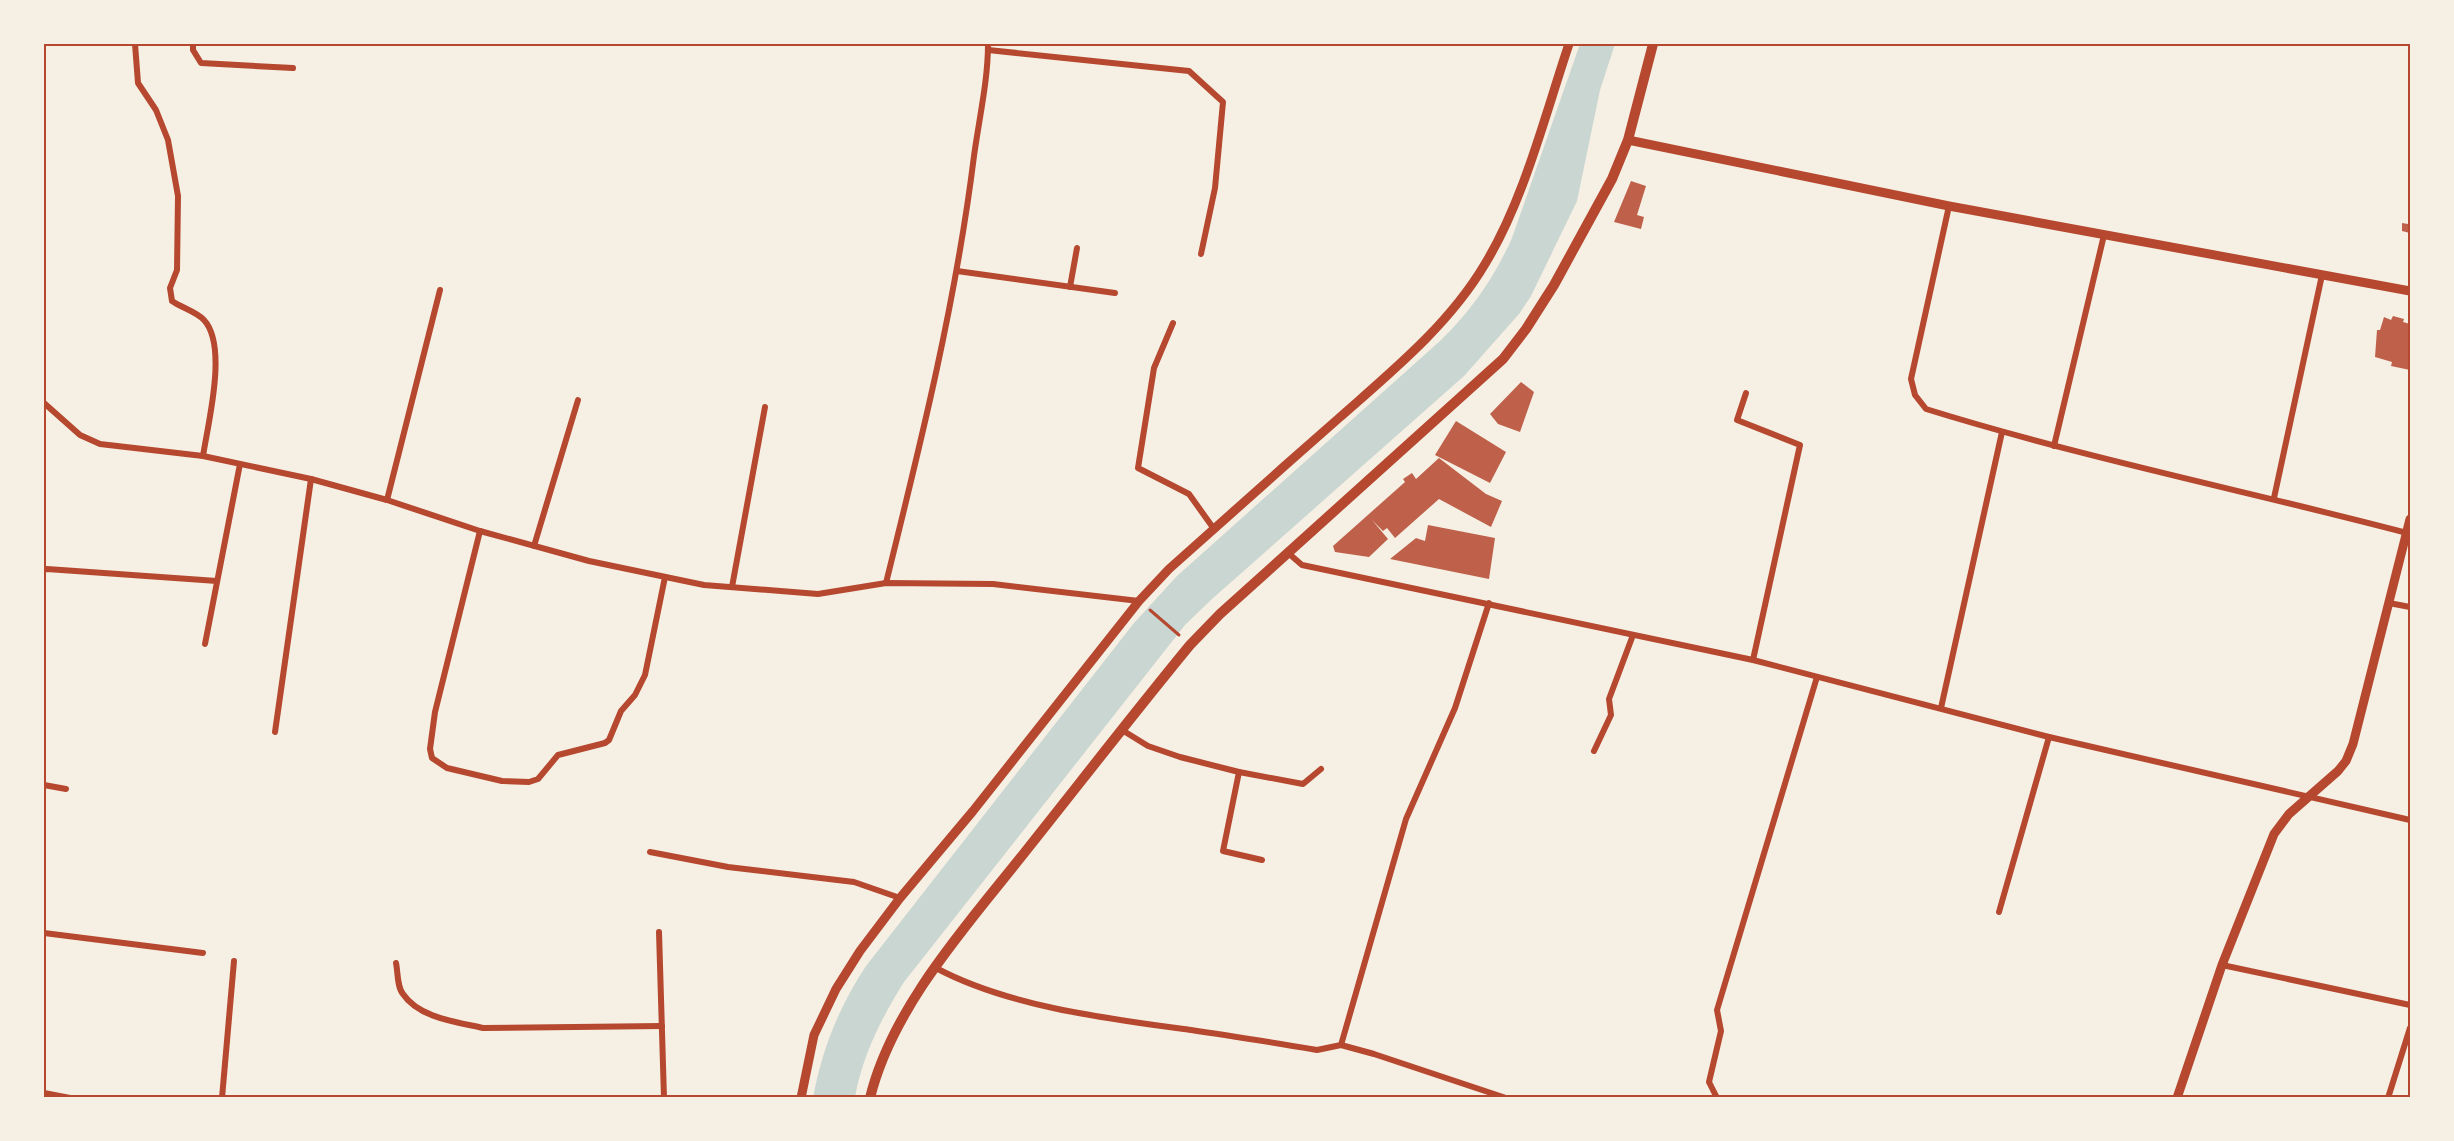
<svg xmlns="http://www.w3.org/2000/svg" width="2454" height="1141" viewBox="0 0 2454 1141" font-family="'Work Sans',sans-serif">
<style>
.water{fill:#c9d6d2}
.building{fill:#bf614a}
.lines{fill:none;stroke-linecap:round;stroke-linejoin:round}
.path{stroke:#b5482f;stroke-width:3}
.minor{stroke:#b5482f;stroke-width:6}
.tertiary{stroke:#b5482f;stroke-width:9}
.secondary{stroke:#b5482f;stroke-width:10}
.neatline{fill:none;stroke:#b5482f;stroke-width:2}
</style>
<rect width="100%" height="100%" fill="#f6efe4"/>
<path class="water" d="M 1580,44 L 1615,44 L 1600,90 L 1577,201 L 1531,296 L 1519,314 L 1464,376 L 1212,599 L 1185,625 L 904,982 C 881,1019 863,1054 855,1097 L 813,1098 C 822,1049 839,1007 866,966 L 1134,623 L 1177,576 L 1440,341 C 1472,310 1494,278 1512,238 Z"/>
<g class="building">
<polygon points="1631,181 1646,186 1637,215 1644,217 1641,229 1614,222"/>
<polygon points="2410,218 2410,233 2402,231 2402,223 2408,224"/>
<polygon points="2393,316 2404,319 2403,322 2410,324 2410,370 2391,366 2392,362 2375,357 2377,330 2380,330 2384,317 2391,320"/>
<polygon points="1521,382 1534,392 1520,432 1498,424 1490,414"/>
<polygon points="1456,421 1506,452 1490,483 1435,455"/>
<polygon points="1439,458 1486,494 1502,501 1491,527 1439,499 1395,538 1387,528 1383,531 1372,520 1388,539 1369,557 1335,552 1333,546 1405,482 1403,479 1412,473 1416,479"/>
<polygon points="1428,525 1495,538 1489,579 1390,559 1416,538 1425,541"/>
</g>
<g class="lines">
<polyline class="path" points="1150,610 1179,635"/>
<g class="minor">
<path d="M 135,44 L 138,83 L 156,110 L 168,140 L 178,196 L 177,270 L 170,288 L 172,301 C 182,308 197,312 204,320 C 228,346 208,423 203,456"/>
<polyline points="193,44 193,50 201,63 293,68"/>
<polyline points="988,50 1189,71 1223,102 1215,188 1201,254"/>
<path d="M 1949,206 L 1911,379 L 1915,395 L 1926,409 C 2084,458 2247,491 2407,533"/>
<polyline points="957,271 1115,293"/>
<polyline points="1070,287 1077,248"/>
<polyline points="1173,323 1154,368 1138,468 1189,494 1214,529"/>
<polyline points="1746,393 1737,420 1800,445 1753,660"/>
<polyline points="44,403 80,435 100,444 203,456 311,479 387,500 480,531 589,561 704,585 818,594 886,583 993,584 1139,601"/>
<polyline points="2054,446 2104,235"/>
<polyline points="2274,498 2322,275"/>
<polyline points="387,500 440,290"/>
<polyline points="480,531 435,712 430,749 432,758 447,768 502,781 529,782 538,779 558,755 605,743 609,740 621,711 635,695 645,675 665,577"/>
<polyline points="534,546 578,400"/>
<polyline points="1287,552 1302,565 1753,660 2049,737 2410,820"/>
<polyline points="44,570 47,569 217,581"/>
<path d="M 886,583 C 921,442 956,301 974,156 C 979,119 988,81 988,44"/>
<polyline points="732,587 765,407"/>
<polyline points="2389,603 2410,607"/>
<polyline points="205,644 240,464"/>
<polyline points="1941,708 2002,432"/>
<polyline points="1122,730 1148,746 1180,757 1239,772 1223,851 1262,860"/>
<polyline points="275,732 311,479"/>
<polyline points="1594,751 1611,715 1609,699 1633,635"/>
<polyline points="1239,772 1303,784 1321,769"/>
<polyline points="44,785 66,789"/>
<polyline points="650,852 728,867 854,882 900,898"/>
<polyline points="1999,912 2049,737"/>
<polyline points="659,932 664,1098"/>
<polyline points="44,933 203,953"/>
<path d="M 396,963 C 398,972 397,987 403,994 C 419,1018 457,1022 483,1028 L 662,1026"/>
<polyline points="2222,965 2410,1005"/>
<path d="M 936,968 C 1009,1007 1109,1019 1191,1030 C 1233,1036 1275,1043 1317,1050 L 1341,1045 L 1406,819 L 1455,708 L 1489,603"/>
<polyline points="1341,1045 1374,1054 1506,1098"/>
<polyline points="44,1093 70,1098"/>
<polyline points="222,1098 234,961"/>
<polyline points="1717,1098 1709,1082 1721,1031 1717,1010 1817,677"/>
<polyline points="2388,1098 2410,1028"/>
</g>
<g class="tertiary">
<polyline points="1628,140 1949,206 2410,291"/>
<path d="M 801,1098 L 814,1035 L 836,989 L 860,951 L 900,898 L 973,811 L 1139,601 L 1169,569 C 1225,519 1282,468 1339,418 C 1391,372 1449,325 1485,264 C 1524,200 1545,115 1569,44"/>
<polyline points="2177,1098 2222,965 2274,834 2289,814 2338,771 2346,761 2353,744 2410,519"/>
</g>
<path class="secondary" d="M 870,1098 C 892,1007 968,924 1025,852 C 1080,783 1134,713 1190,645 L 1220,614 L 1503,359 L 1526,329 L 1554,285 L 1612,179 L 1628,140 L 1653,44"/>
</g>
<rect width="2454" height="1141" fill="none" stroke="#f6efe4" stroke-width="90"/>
<rect x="45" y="45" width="2364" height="1051" class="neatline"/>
</svg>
